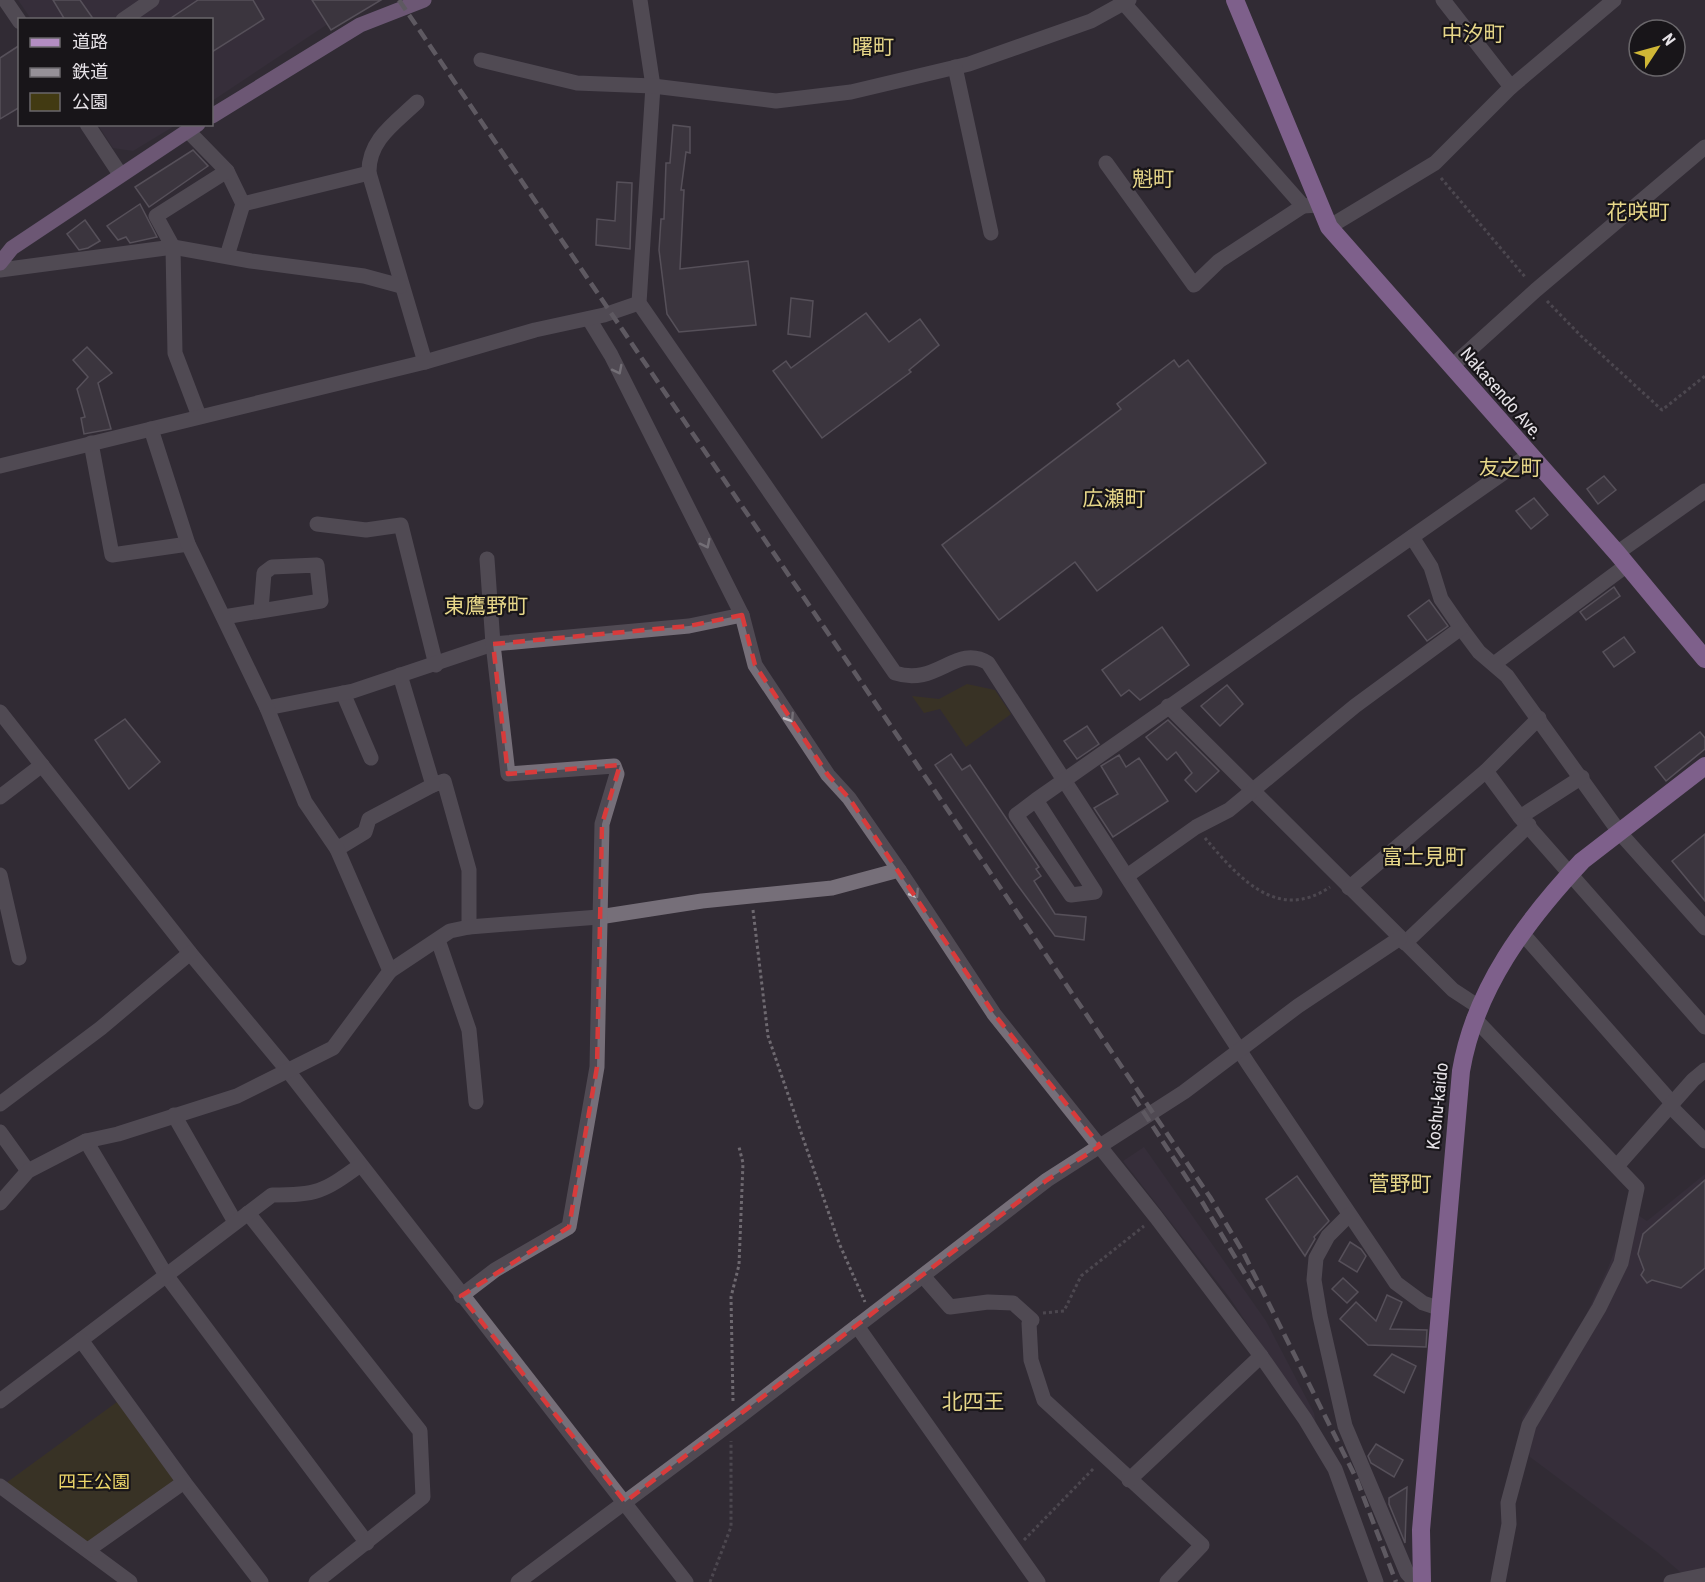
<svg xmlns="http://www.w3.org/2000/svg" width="1705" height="1582" viewBox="0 0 1705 1582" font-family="'Roboto Condensed','Noto Sans JP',sans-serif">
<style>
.built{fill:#3c3240}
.green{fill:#423a12}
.building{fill:#48424b;stroke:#837c86;stroke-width:1.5}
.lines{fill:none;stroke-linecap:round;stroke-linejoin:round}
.path{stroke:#6e6970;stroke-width:3;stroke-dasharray:3 3;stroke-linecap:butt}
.minor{stroke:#766f79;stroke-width:15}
.major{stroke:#b38dc2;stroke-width:15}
.highway{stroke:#dca1f3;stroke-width:18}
.rail{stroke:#969198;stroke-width:4.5;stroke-dasharray:12 6;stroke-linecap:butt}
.oneway{stroke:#c4c0c6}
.marked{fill:none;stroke:#d83b3b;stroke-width:4.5;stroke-dasharray:12 8;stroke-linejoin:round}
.labels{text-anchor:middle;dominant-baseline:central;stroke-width:4.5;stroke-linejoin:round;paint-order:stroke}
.street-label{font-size:18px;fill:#e6e2e7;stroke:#181519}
.park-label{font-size:18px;fill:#ecd66a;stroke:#181519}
.quarter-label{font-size:21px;fill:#e7d789;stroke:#181519}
</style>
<rect width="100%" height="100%" fill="#312b34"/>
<g class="built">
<polygon points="18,0 364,0 212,101 212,20 31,19"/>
<polygon points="98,125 176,125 133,151 113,148"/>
<polygon points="1144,1147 1266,1321 1314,1413 1316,1425 1229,1297 1123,1161"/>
<polygon points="1705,1174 1705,1571 1686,1577 1657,1552 1530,1457 1522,1418 1586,1315 1608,1268 1630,1210 1647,1221"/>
</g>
<g class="green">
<polygon points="967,684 995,690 1011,714 966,747 940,709 924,713 912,696 939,699"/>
<polygon points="117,1402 174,1479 172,1484 88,1546 6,1483"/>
</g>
<g class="building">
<polygon points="53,0 80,0 94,20 65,20"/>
<polygon points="198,0 253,0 264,19 212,52 212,20 168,20"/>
<polygon points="312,0 381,0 331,30"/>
<polygon points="20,45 20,107 0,119 0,58"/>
<polygon points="673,125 690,127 690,153 686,152 681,190 684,190 680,269 748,261 756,325 679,332 667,314 659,250 661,219 664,219 666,163 670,163"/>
<polygon points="193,150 208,166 149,207 135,187"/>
<polygon points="617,182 632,183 630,249 596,245 597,219 615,221"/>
<polygon points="140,204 157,237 130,243 126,237 118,240 107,226"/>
<polygon points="85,220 100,241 88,248 79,250 67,234"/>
<polygon points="791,298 813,301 810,337 788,334"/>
<polygon points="866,313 889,342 920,319 939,345 909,370 911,372 822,438 773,371 786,361 791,368"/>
<polygon points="87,347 112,373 98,383 111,429 84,434 81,418 85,417 77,389 88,377 73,360"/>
<polygon points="1174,360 1179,367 1188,360 1266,463 1097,591 1075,562 999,620 942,545 1121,409 1117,404"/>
<polygon points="1604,476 1616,490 1598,504 1587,489"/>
<polygon points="1534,498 1548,515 1531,529 1516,511"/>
<polygon points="1614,587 1620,596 1586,620 1580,612"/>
<polygon points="1429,600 1448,626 1427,641 1408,616"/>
<polygon points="1162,627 1189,665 1140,700 1129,690 1121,696 1102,670"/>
<polygon points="1624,637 1635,652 1614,667 1603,652"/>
<polygon points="1227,685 1243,704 1220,726 1201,706"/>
<polygon points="125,719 160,762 129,789 95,740"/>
<polygon points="1168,720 1219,771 1196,792 1185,780 1192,773 1176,752 1167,760 1146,737"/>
<polygon points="1087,726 1099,744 1077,759 1064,741"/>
<polygon points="1700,732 1705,738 1705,749 1666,781 1655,767"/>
<polygon points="951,754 962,770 970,765 1039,867 1036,869 1041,876 1034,881 1055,914 1086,917 1084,940 1055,936 1016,883 935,765"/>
<polygon points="1119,755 1126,767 1139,758 1168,801 1113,837 1094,808 1118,794 1101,766"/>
<polygon points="1705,834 1705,901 1672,861"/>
<polygon points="1297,1176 1329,1221 1314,1237 1315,1239 1305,1256 1266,1199"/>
<polygon points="1705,1180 1705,1268 1681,1288 1652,1280 1647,1283 1641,1275 1644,1270 1638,1254 1643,1234"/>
<polygon points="1350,1242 1361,1249 1366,1256 1357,1272 1339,1261"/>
<polygon points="1343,1278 1358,1292 1347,1303 1332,1289"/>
<polygon points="1387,1295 1402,1302 1390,1329 1427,1330 1426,1347 1368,1345 1340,1319 1356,1302 1376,1321"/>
<polygon points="1392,1354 1416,1366 1404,1393 1374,1375"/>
<polygon points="1376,1444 1403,1460 1394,1477 1371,1463 1368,1456"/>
<polygon points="1407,1487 1405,1543 1389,1504 1389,1498"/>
</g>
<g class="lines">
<g class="path">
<polyline points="1441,178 1526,278"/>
<polyline points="1547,301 1581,336 1662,410 1705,376"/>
<path d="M 1205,838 C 1238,877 1277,923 1330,887"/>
<polyline points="753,910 768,1036 839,1243 865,1302"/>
<polyline points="1043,1313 1064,1311 1081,1276 1144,1226"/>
<polyline points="733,1401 731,1297 739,1265 743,1163 739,1147"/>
<polyline points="1024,1540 1095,1467"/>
<polyline points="710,1582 731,1527 731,1441"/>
</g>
<g class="minor">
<polyline points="5,0 20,22"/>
<path d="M 640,0 L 653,86 L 639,303 L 895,673 C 937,687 956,643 988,663 L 1249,1065 L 1396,1283 L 1423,1303 L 1441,1309"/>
<polyline points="1121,0 1303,206 1318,205"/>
<polyline points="1443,0 1511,87"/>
<polyline points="123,20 152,0"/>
<polyline points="481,60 577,83 653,86 776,101 851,92 969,64 1091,21 1129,0"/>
<polyline points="955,67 991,233"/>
<path d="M 417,102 C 395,123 368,140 369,173 L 425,362"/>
<polyline points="87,124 120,174"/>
<polyline points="188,131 227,171 243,204 369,173"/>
<polyline points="1106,163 1194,285 1219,261 1303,206"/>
<polyline points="1329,227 1435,163 1511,87 1614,0"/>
<polyline points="227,256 243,204"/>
<polyline points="0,270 173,247 251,261 364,276 401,286"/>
<polyline points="589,319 611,355 742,615 755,665 828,775 849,798 899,870 994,1014 1156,1217 1261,1356 1305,1419 1335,1469 1376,1582"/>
<polyline points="1452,366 1536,290 1705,147"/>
<polyline points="199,416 175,353 173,247 156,216 227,171"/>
<polyline points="91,443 112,555 188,544"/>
<polyline points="0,466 425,362 535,330 604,315 639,303"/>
<polyline points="317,524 366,530 401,525 436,665"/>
<polyline points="1412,537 1431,567 1441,599 1461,628 1479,652 1507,676 1620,833 1705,928"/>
<polyline points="1617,553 1705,491"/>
<polyline points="224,617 321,601 317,565 272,567 264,573 261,610"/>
<polyline points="1494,664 1627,565"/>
<polyline points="400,675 433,785 444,781 469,870 469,927"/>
<polyline points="343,693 371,758"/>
<polyline points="1168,706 1453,990 1479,1007"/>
<polyline points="267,708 353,691 493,644 689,626 742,615"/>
<polyline points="0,712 190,953 288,1071 686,1582"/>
<polyline points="1486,771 1520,817 1705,1027"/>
<polyline points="0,797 42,765"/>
<polyline points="1036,800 1016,815 1071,895 1095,892 1036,800 1529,455"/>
<polyline points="1520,817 1582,777"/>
<polyline points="337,849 365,832 369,819 433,785"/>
<polyline points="0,875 19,958"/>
<polyline points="1127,876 1196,827 1229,810 1355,706 1461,628"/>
<polyline points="1349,888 1486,771 1539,718"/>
<polyline points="1522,933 1673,1104"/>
<polyline points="438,940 469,1030 476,1102"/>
<polyline points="1405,943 1529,825"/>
<polyline points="390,971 450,931 469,927 599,917 702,901 832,888 899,870"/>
<polyline points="1474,1018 1637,1188 1621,1263 1599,1308 1529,1425 1508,1503 1509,1524 1498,1582"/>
<polyline points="0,1104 101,1028 190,953"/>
<polyline points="1670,1106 1705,1141"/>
<polyline points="174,1115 235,1222"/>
<polyline points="0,1132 28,1171"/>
<polyline points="86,1141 166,1275 367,1543"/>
<polyline points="1617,1166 1693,1080 1705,1070"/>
<polyline points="0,1203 28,1171 86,1141 118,1134 237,1096 333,1048 390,971 337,849 305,802 267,708 188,544 151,429"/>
<polyline points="248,1213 420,1431 423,1497 316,1582"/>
<polyline points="1349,1215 1328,1236 1316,1258 1314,1280 1320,1316 1345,1426 1407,1573 1415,1582"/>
<polyline points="923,1276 950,1307 988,1302 1013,1303 1032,1320 1029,1323 1031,1360 1044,1400 1202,1545 1167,1582"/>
<polyline points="461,1296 495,1270 569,1227 597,1067 602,824 617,774 614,766 508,774 493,644 487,559"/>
<polyline points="857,1326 1038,1582"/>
<path d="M 81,1340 L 272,1195 C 317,1195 323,1192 359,1166"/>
<polyline points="0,1401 81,1340 184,1482 261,1582"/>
<polyline points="1129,1480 1261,1356"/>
<polyline points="0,1486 130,1582"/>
<polyline points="88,1550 184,1482"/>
<polyline points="518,1582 739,1417 1047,1180 1184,1092 1298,1006 1400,938"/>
<polyline points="1671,1582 1705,1575"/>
</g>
<g class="major">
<polyline points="212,116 360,25 424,0"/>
<polyline points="0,263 12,248 198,124"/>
</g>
<g class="highway">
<polyline points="1235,0 1329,227 1617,553 1705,659"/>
<path d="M 1422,1582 L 1421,1530 L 1461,1071 C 1475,988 1526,921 1582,861 L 1705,766"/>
</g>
<g class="rail">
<polyline points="399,0 1210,1197 1243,1252 1357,1480 1396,1582"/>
<polyline points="1133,1096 1201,1200 1254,1289"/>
</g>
</g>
<defs><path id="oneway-chevron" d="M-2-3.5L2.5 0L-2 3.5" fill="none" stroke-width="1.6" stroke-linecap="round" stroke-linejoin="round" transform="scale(1.5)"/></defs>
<g class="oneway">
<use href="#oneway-chevron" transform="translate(618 370) rotate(63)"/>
<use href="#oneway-chevron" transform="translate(706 544) rotate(63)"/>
<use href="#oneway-chevron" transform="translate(790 718) rotate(57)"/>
<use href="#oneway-chevron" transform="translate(915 894) rotate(57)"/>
</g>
<path d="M0 0H1705V1582H0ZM 742,615 L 755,665 L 828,775 L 849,798 L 994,1014 L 1100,1146 L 1047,1180 L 625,1502 L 461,1296 L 569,1227 L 597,1067 L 602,824 L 620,765 L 508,774 L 493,644 L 689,626 Z" fill="#312b34" fill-opacity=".55" fill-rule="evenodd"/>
<path class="marked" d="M 742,615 L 755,665 L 828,775 L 849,798 L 994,1014 L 1100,1146 L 1047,1180 L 625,1502 L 461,1296 L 569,1227 L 597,1067 L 602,824 L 620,765 L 508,774 L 493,644 L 689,626 Z"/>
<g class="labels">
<g class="street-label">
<text transform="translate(1502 393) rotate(49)">Nakasendo Ave.</text>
<text transform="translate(1437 1106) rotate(-84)">Koshu-kaido</text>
</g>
<g class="park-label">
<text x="94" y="1481">四王公園</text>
</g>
<g class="quarter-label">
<text x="1473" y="34">中汐町</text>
<text x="873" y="47">曙町</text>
<text x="1153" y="179">魁町</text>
<text x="1638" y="212">花咲町</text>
<text x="1510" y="468">友之町</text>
<text x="1114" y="499">広瀬町</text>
<text x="486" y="606">東鷹野町</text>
<text x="1424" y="857">富士見町</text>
<text x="1400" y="1184">菅野町</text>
<text x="973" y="1402">北四王</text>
</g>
</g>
<rect x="18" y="18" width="195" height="108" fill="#181519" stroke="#6a676b" stroke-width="1.5"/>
<rect x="30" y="38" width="30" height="9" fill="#b38dc2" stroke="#6a676b" stroke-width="1.5"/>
<text x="72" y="48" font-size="18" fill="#e6e2e7">道路</text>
<rect x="30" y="68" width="30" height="9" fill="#969198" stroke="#6a676b" stroke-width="1.5"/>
<text x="72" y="78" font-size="18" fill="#e6e2e7">鉄道</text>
<rect x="30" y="93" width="30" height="18" fill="#423a12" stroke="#6a676b" stroke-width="1.5"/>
<text x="72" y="108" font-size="18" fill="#e6e2e7">公園</text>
<g transform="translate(1657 48) rotate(54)"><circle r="28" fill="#181519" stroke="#6a676b" stroke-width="1.5"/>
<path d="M0-4.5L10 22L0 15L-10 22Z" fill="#d0b736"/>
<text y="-9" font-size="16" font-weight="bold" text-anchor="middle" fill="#e6e2e7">N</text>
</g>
</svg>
